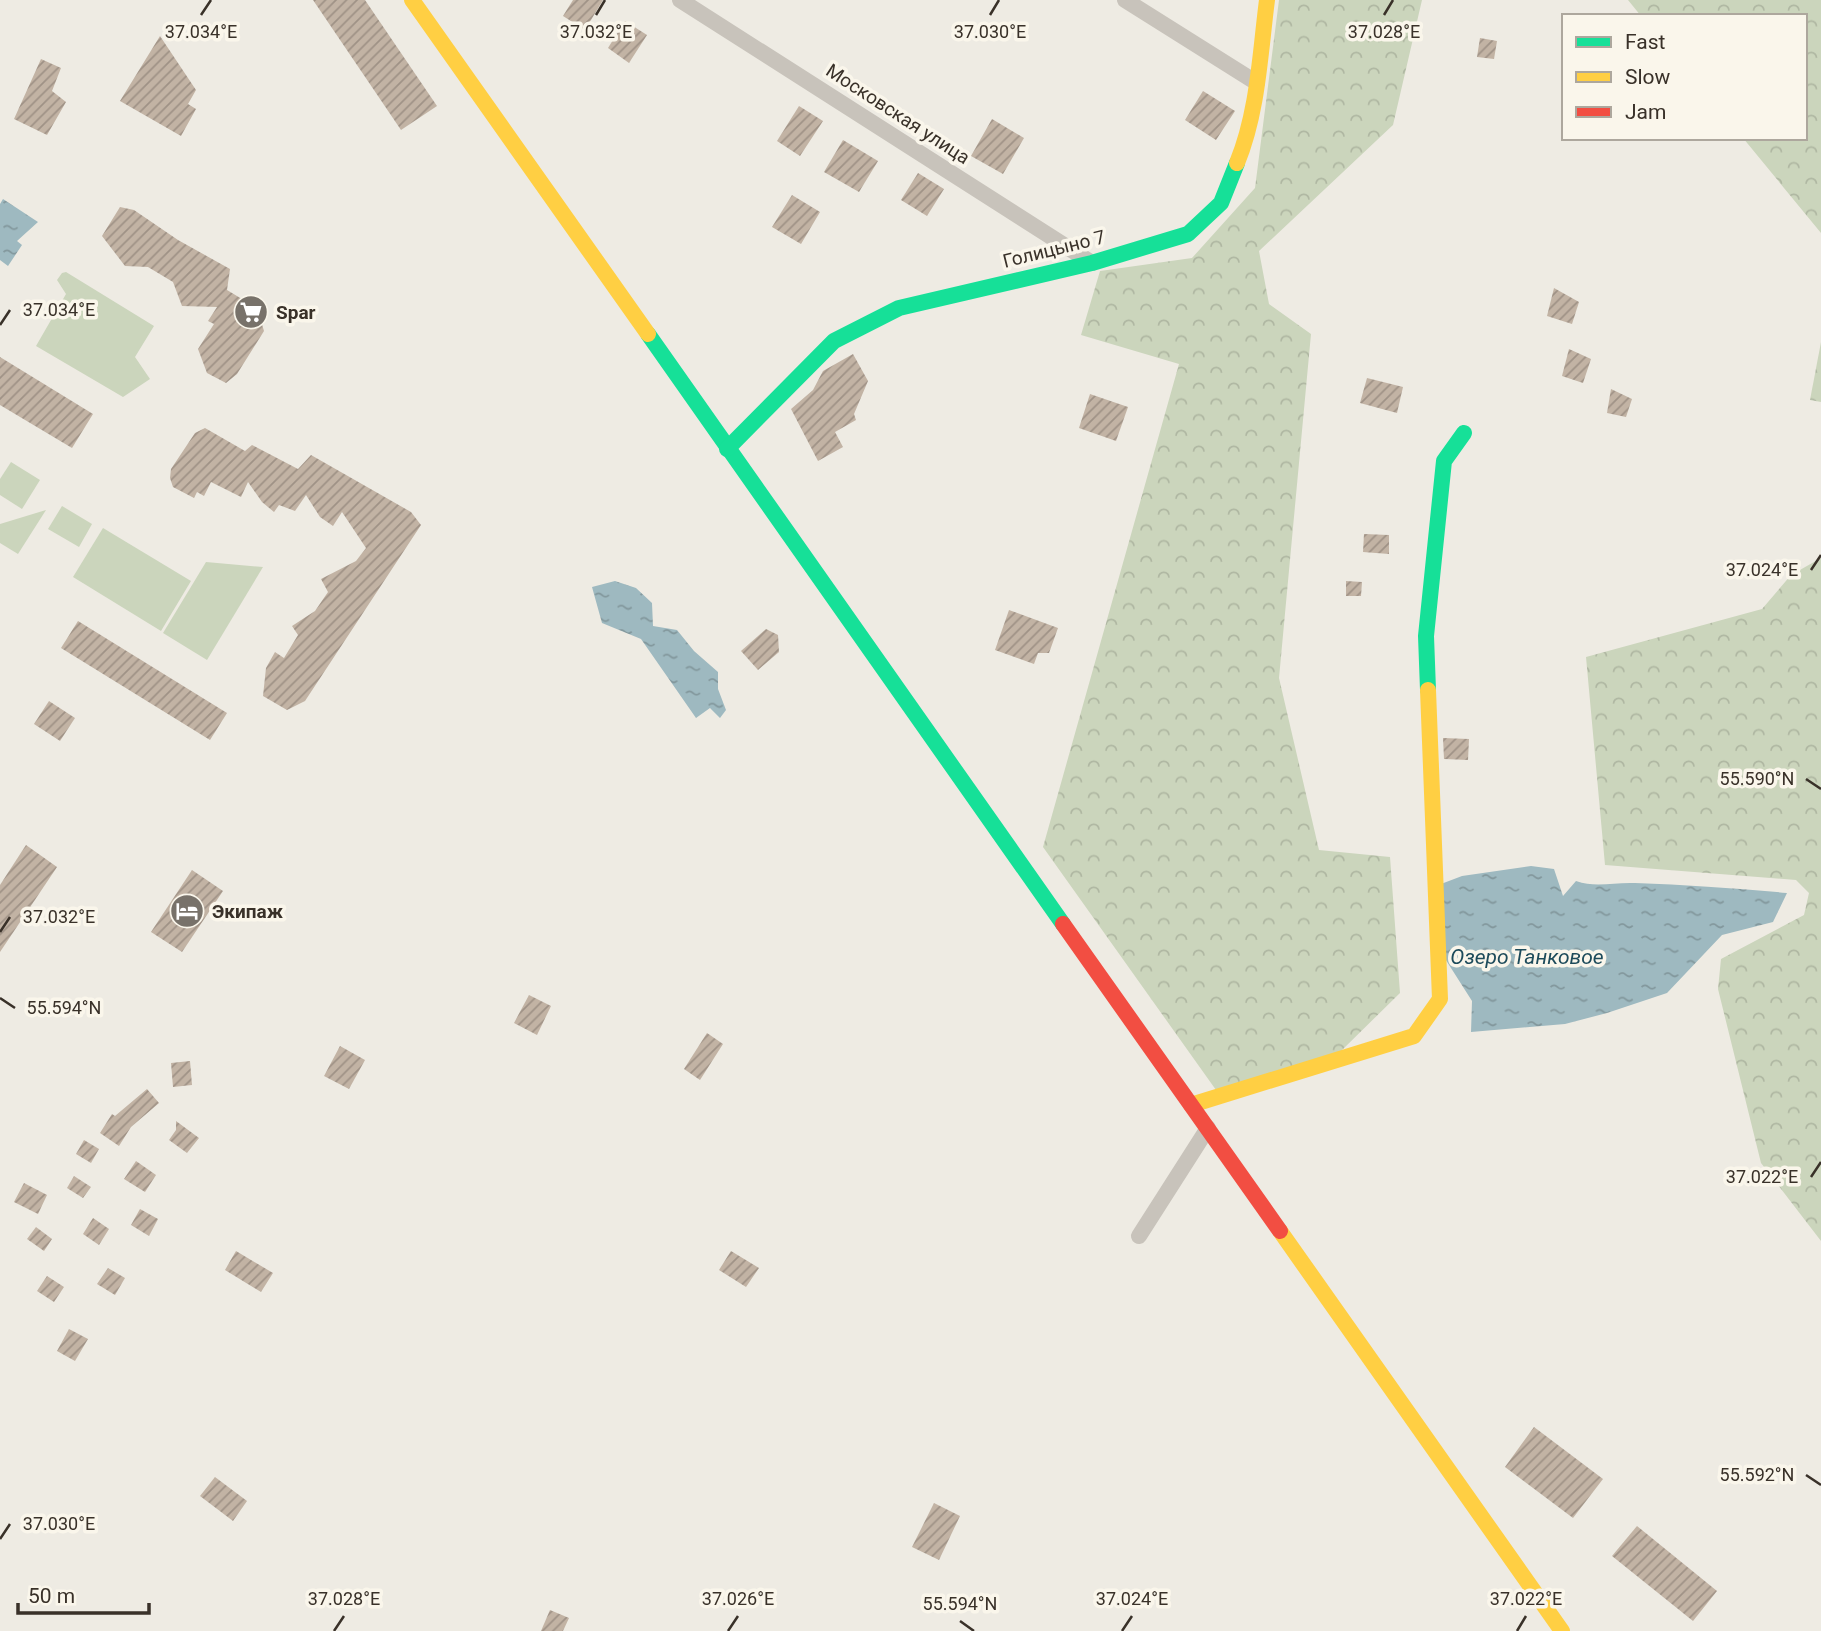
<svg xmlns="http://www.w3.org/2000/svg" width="1821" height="1631" viewBox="0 0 1821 1631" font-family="Roboto,sans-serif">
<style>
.green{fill:#cbd5bc}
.forest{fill:url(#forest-crowns)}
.water{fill:url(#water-ripples)}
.building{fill:url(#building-hatch)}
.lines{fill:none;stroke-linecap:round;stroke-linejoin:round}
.street{stroke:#c8c3bb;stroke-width:16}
.fast{stroke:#16e098;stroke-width:16}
.slow{stroke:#ffcf43;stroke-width:16}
.jam{stroke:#f24e42;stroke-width:16}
.ticks{fill:none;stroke:#393129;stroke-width:2.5}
.labels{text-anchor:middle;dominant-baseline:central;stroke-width:7;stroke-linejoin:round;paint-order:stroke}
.street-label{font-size:19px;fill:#393129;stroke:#faf6eb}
.poi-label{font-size:19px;font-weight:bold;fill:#393129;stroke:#faf6eb;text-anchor:start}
.water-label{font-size:21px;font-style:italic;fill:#1d4b5b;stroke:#faf6eb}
.ticks-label{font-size:18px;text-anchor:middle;fill:#393129;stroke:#faf6eb;stroke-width:7;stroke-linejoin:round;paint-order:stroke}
</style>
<defs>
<pattern id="forest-crowns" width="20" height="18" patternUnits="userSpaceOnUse" patternTransform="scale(1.75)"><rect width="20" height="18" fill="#cbd5bc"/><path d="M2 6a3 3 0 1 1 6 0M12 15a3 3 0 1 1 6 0" fill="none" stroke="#afb7a2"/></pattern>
<pattern id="water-ripples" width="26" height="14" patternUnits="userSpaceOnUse" patternTransform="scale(1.75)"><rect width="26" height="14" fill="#9eb9c0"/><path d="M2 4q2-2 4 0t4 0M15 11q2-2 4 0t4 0" fill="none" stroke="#82979c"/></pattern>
<pattern id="building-hatch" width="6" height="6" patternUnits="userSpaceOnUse" patternTransform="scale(1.75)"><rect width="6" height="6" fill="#c2b3a4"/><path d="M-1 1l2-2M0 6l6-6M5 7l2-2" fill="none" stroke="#9f9286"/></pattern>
</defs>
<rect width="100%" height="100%" fill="#eeebe3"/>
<g class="green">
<polygon points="66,272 154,326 135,357 150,379 123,397 36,346 66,294 57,280 62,273"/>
<polygon points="11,462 40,480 22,509 0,495 0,479"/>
<polygon points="62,506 92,524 79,547 48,529"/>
<polygon points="46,510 18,554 0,543 0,524"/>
<polygon points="103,528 191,581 161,631 73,577"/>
<polygon points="206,562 263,567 207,660 163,633"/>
</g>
<g class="forest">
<polygon points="1279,0 1422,0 1393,125 1259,251 1269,304 1311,334 1279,678 1319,850 1390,857 1400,993 1339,1053 1216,1090 1043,847 1179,364 1081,335 1100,271 1192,258 1255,188"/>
<polygon points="1628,0 1821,0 1821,233 1743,138 1805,138 1805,16 1641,16"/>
<polygon points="1821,342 1821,402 1810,400"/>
<polygon points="1821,558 1821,1241 1761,1163 1718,989 1721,959 1804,915 1809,893 1796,880 1605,865 1586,657 1762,609 1791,575"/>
</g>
<g class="water">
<polygon points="3,199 38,222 17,241 22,245 8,266 0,260 0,204"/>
<polygon points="615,581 636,588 652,603 653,626 677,630 694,651 718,672 718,689 726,710 720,718 710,708 696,718 641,639 602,623 592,587"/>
<path d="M 1531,866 L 1554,869 L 1563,896 L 1576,881 C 1596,888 1614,882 1635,883 C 1686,885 1736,888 1787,893 L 1773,922 L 1722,935 L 1667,993 L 1607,1013 L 1565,1024 L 1471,1032 L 1472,1001 L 1444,957 L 1441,884 L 1462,876 Z"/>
</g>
<g class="building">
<polygon points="313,0 365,0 437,106 401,130"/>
<polygon points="573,0 603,0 585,30 563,16"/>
<polygon points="625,21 647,35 629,63 608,48"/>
<polygon points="160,36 196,90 188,104 196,109 181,136 120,101"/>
<polygon points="1480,38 1497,41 1494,59 1477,57"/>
<polygon points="41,59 61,68 52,91 66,102 47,135 14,119"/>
<polygon points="1203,91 1235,111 1216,140 1185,120"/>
<polygon points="799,106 823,121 800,156 777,141"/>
<polygon points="992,119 1024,138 1003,174 971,156"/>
<polygon points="843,140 878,161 859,192 824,172"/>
<polygon points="918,173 944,189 927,216 901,200"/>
<polygon points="792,195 820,212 801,244 772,227"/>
<polygon points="120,207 134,210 178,240 230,269 227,290 257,308 264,331 237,374 226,383 207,373 198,349 214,324 208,321 217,307 182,306 173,282 148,267 125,266 102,236"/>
<polygon points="1554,288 1579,302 1572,324 1547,316"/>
<polygon points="1569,349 1591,359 1583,383 1562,376"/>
<polygon points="853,354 868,381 854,414 856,420 835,432 843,447 818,461 791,409 813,390 823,371"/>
<polygon points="0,357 93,414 72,448 0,405"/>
<polygon points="1367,378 1403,387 1397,413 1360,403"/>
<polygon points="1611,389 1632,399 1626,417 1607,413"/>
<polygon points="1090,394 1128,407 1116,441 1079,428"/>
<polygon points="205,428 245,451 252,445 298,469 311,455 411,512 421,525 305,701 287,710 263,696 266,668 275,652 284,658 298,635 292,626 315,611 328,592 321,579 356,561 366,548 342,512 333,526 320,517 306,495 295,511 279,505 274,512 262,502 248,482 241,497 211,482 204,496 197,492 194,498 173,487 170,478 171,469 195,433"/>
<polygon points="1364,534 1389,535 1389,554 1363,552"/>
<polygon points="1346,581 1362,582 1361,596 1346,596"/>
<polygon points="1009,610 1058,628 1049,653 1038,653 1034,664 995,650"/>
<polygon points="78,621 227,713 210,740 61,648"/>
<polygon points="766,629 778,635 779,652 758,670 741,651"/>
<polygon points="49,701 75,718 60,741 34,724"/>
<polygon points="1443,738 1469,739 1468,760 1444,759"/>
<polygon points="26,845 57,867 0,952 0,885"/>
<polygon points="192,870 223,891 182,952 151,932"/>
<polygon points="529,995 551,1006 537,1035 514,1023"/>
<polygon points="707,1033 723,1044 700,1080 684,1069"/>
<polygon points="340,1046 365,1060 349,1089 324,1076"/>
<polygon points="190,1061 192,1085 173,1087 171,1063"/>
<polygon points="147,1089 159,1103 131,1127 119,1146 100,1133 112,1114 115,1116"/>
<polygon points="176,1121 199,1138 187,1153 169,1140 176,1130"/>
<polygon points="84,1140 99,1149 91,1163 76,1154"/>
<polygon points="136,1161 156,1175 145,1192 124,1179"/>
<polygon points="74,1176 91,1187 83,1198 67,1188"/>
<polygon points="24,1183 47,1195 38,1214 14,1202"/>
<polygon points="140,1209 158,1219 149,1236 131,1225"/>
<polygon points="93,1218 109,1229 99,1245 83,1234"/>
<polygon points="36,1227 52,1239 44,1251 27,1239"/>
<polygon points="236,1251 273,1273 261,1292 225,1270"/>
<polygon points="731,1251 759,1268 746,1287 719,1270"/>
<polygon points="108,1268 125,1278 115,1295 97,1284"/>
<polygon points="47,1276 64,1287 54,1302 37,1291"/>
<polygon points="69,1329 88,1339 75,1361 57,1351"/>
<polygon points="1534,1427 1603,1479 1573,1518 1505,1467"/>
<polygon points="215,1477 247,1501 233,1521 200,1496"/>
<polygon points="934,1503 960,1516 939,1560 912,1547"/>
<polygon points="1637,1526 1717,1591 1693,1621 1612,1556"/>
<polygon points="550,1610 569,1618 563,1631 541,1631"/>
</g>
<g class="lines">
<g class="street">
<polyline points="680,0 1092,263"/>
<polyline points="1125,0 1257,83"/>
<polyline points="1139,1236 1208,1128"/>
</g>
<g class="fast">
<polyline points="648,334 1063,924"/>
<polyline points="727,449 834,341 899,308 1092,263 1188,234 1221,203 1237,163"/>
<polyline points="1428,690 1426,636 1444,461 1464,433"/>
</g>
<g class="slow">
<polyline points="412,0 648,334"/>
<path d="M 1237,163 C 1258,112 1260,54 1267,0"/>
<polyline points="1191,1105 1414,1036 1440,999 1428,690"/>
<polyline points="1280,1231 1562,1631"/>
</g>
<polyline class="jam" points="1063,924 1280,1231"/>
</g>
<path class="ticks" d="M 201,15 L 211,0M 596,15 L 605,0M 990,15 L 999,0M 1384,15 L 1393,0M 0,325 L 10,310M 1811,570 L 1821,555M 1806,779 L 1821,789M 0,932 L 10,917M 0,998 L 15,1008M 1811,1177 L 1821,1162M 1806,1475 L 1821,1485M 0,1539 L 10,1524M 960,1621 L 974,1631M 334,1631 L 344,1616M 728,1631 L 738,1616M 1122,1631 L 1132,1616M 1517,1631 L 1526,1616"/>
<defs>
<g id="supermarket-disc" transform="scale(1.75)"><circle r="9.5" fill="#78726a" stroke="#faf6eb"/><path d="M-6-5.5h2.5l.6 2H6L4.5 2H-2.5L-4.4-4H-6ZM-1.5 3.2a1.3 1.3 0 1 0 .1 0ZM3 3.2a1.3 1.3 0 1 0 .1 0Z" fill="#fff"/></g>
<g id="hotel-disc" transform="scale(1.75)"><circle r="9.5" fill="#78726a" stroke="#faf6eb"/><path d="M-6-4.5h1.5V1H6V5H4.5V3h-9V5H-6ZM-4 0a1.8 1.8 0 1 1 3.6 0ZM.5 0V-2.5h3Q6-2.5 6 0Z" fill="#fff"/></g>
</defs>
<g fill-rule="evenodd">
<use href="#supermarket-disc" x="251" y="312"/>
<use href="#hotel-disc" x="187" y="911"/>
</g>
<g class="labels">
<g class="street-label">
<text transform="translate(898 114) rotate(33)">Московская улица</text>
<text transform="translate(1054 249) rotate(-14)">Голицыно 7</text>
</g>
<g class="poi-label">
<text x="276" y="312">Spar</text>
<text x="212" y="911">Экипаж</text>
</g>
<g class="water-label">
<text x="1527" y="957">Озеро Танковое</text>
</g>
</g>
<g class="ticks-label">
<text x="201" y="38">37.034°E</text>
<text x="596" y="38">37.032°E</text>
<text x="990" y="38">37.030°E</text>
<text x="1384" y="38">37.028°E</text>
<text x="59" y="316">37.034°E</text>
<text x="1762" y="576">37.024°E</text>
<text x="1757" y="785">55.590°N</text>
<text x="59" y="923">37.032°E</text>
<text x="64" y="1014">55.594°N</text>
<text x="1762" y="1183">37.022°E</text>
<text x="1757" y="1481">55.592°N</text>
<text x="59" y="1530">37.030°E</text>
<text x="344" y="1605">37.028°E</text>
<text x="738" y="1605">37.026°E</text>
<text x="1132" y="1605">37.024°E</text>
<text x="1526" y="1605">37.022°E</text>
<text x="960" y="1610">55.594°N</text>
</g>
<rect x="1562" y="14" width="245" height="126" fill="#faf6eb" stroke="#ada79d" stroke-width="2"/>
<rect x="1576" y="37" width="35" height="10" fill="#16e098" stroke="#ada79d" stroke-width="2"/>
<text x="1625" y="49" font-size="21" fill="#393129">Fast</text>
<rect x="1576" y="72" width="35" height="10" fill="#ffcf43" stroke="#ada79d" stroke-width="2"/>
<text x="1625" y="84" font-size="21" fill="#393129">Slow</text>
<rect x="1576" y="107" width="35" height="10" fill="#f24e42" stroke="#ada79d" stroke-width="2"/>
<text x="1625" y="119" font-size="21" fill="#393129">Jam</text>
<path d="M18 1603v10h131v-10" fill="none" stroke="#393129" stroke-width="3.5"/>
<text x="28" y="1603" font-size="21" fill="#393129" stroke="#faf6eb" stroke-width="5" paint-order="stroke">50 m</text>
</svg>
